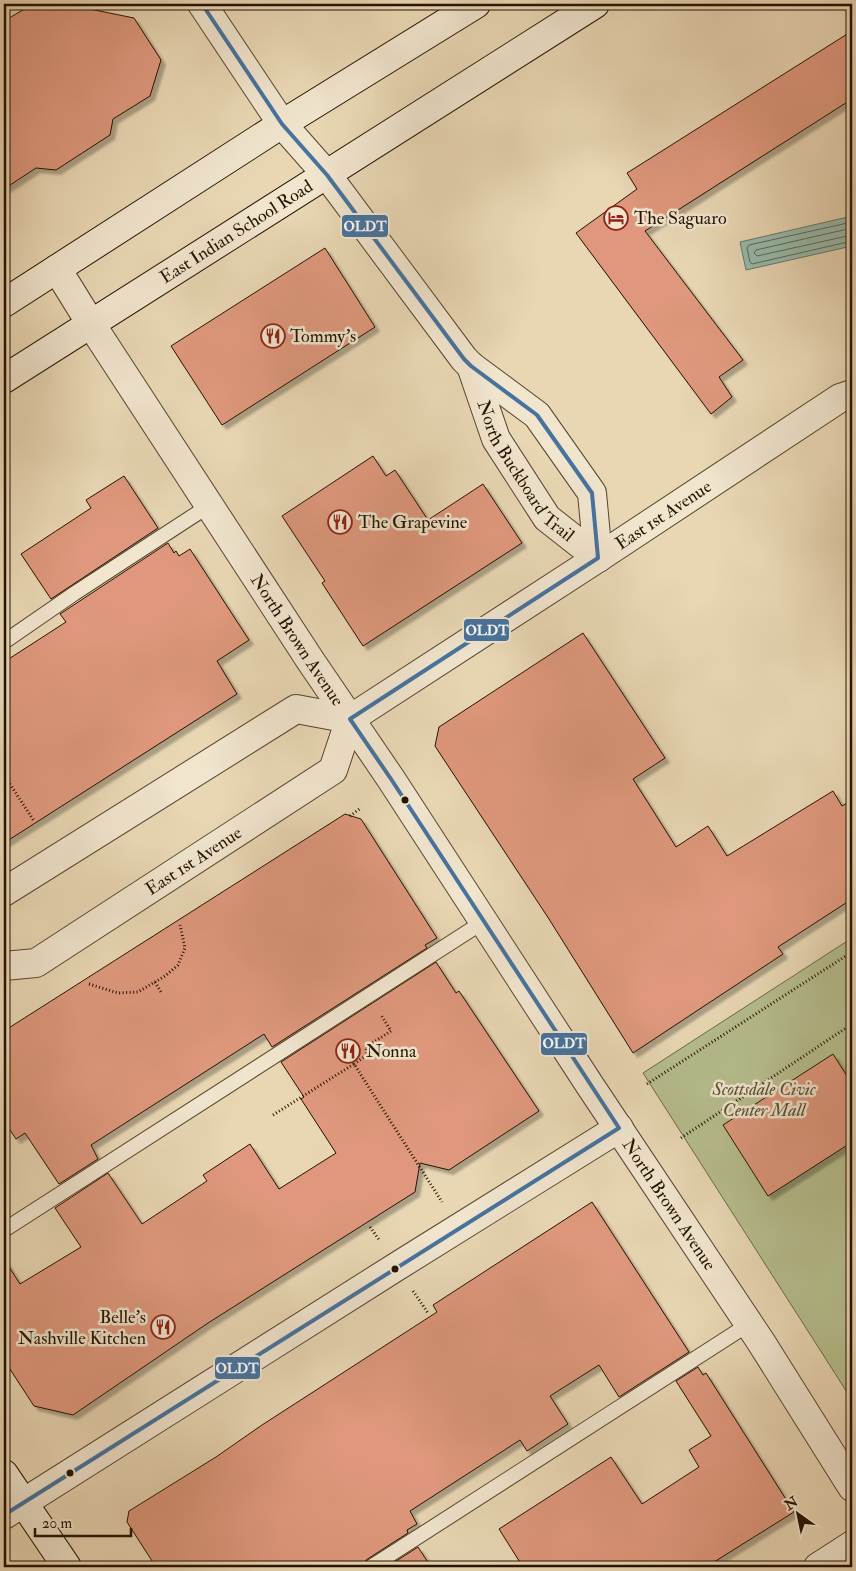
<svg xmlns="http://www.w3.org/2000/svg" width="856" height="1571" viewBox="0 0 856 1571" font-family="'IM FELL Double Pica',serif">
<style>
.green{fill:#b6be8e;stroke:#6d6847}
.water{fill:#97baac;stroke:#697767}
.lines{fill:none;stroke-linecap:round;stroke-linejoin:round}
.shore{stroke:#5e6656;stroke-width:1}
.building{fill:#df987d;stroke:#241300;filter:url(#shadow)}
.service-casing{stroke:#55442d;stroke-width:16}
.minor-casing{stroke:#55442d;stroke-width:30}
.secondary-casing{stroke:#241300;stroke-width:30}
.path{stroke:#241300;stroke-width:3;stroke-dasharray:1 2.5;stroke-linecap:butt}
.service{stroke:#f1e5ce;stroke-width:14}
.minor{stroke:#f1e5ce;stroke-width:28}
.secondary{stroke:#f1e5ce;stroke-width:28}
.bus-1-casing{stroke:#f1e5ce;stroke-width:8}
.bus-1{stroke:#46739f;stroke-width:4}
.bus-dot{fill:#241300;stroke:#f1e5ce;stroke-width:2}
.labels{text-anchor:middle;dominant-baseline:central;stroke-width:5;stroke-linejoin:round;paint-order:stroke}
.poi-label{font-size:18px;fill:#241300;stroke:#f1e5ce;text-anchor:start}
.street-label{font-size:18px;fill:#241300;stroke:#f1e5ce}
.park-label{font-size:18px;font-style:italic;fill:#574f32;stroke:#f1e5ce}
.line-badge{stroke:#f1e5ce;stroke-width:2}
.badge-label{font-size:14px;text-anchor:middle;font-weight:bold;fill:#fff}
</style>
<defs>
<filter id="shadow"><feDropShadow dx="4.5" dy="4.5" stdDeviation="1" flood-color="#0004"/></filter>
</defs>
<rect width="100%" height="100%" fill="#e9d7b4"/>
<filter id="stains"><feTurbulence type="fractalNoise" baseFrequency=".004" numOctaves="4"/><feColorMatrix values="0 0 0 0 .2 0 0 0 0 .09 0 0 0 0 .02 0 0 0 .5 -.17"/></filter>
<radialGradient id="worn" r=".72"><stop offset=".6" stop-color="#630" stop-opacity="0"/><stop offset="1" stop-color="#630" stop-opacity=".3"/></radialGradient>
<polygon class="green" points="852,938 852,1400 643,1073"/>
<polygon class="water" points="852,216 852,246 746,270 740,242"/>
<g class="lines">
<g class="shore">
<polyline points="852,222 749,245 747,248 750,262 752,264 852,241"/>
<polyline points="852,228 756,250 754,253 757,256 852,235"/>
</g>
</g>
<g class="building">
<polygon points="33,4 65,4 134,18 161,60 150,96 113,119 110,135 56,170 36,168 4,189 4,21"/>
<polygon points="852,31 852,99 645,231 743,360 719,377 732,397 711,414 576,233 637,189 627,173"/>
<polygon points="325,248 375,327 222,425 171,346"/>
<polygon points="373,456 386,476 395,470 428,520 483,484 522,543 363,646 322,583 325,581 282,516"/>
<polygon points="124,476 158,528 51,599 21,554 91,508 86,500"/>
<polygon points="168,543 174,553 176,551 179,556 190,549 249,640 217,661 237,694 4,843 4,662 66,622 60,614"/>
<polygon points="583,633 665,758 633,779 676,847 708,826 727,856 833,791 842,806 852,800 852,899 778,947 783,954 633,1053 549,919 435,746 439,727"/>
<polygon points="345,814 361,819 437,938 425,945 427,948 272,1047 264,1034 91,1145 98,1159 59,1184 25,1133 16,1139 4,1121 4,1031"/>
<polygon points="436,962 456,993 459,991 539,1111 449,1170 420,1163 415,1192 208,1323 73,1415 34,1406 4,1360 4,1259 20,1284 81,1247 55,1208 108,1173 142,1224 207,1181 203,1175 250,1144 279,1189 336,1153 301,1099 304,1097 281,1062"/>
<polygon points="833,1054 852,1084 852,1142 768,1196 723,1125"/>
<polygon points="592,1202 689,1352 619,1397 599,1365 550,1396 568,1424 527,1451 520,1440 410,1511 417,1524 407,1530 408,1533 366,1560 362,1567 156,1567 127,1522 129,1511 216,1457 262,1425 437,1312 433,1305"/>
<polygon points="698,1367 703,1375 706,1373 794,1512 706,1567 523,1567 499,1529 611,1457 642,1504 699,1467 689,1450 711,1436 676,1381"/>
<polygon points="418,1547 431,1567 387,1567"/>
</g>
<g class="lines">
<g class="service-casing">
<g id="service">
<polyline points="4,642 75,593 210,505"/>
<polyline points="4,1230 483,922"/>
<polyline points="371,1567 749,1324"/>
</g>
</g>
<g class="minor-casing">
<g id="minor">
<polyline points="202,4 282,124 327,175 464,359 471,366 537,415 592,493 598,558"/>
<path id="s1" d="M 57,269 L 91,324 L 310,660 L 391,779 L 589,1084 L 761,1342 L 852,1487"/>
<path id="s2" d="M 471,366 L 496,439 L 547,518 L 598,558"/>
<polyline points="4,892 296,709 350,719"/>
<path id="s3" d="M 4,966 L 36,963 L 333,770 L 350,719 L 598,558 L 840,398 L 852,394"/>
<polyline points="4,1515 396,1267 619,1128"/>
<polyline points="818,1567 852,1545"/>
</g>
</g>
<g class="secondary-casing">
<g id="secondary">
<polyline points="4,303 282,124 476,4"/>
<path id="s4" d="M 4,379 L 595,4"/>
<polyline points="4,1474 67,1567"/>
</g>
</g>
<g class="path">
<polyline points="4,775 34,821"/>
<polyline points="350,816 361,808"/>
<polyline points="848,956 852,963"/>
<polyline points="155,982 161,992"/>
<polyline points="89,984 118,993 138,992 165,976 178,965 185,948 180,925"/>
<polyline points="354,1064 367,1055 366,1047 391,1031 381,1015"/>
<polyline points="647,1084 852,952"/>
<polyline points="273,1115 354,1064 442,1202"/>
<polyline points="681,1138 852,1024"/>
<polyline points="370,1227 380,1241"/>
<polyline points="413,1291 428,1313"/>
</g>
<use href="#service" class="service"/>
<use href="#minor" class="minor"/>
<use href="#secondary" class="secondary"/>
<g class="bus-1-casing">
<polyline id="bus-1" points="4,1515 619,1128 391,779 350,719 598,558 592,493 537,415 471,366 464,359 327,175 282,124 202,4"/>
</g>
<use href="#bus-1" class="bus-1"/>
</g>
<defs>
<g id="hotel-ring" transform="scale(1.25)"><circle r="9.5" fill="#f1e5ce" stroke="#8f2418" stroke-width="1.5"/><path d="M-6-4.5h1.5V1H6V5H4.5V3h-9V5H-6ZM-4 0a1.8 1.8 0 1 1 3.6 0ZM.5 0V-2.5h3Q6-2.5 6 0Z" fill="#8f2418"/></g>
<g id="restaurant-ring" transform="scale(1.25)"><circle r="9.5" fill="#f1e5ce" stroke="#8f2418" stroke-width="1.5"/><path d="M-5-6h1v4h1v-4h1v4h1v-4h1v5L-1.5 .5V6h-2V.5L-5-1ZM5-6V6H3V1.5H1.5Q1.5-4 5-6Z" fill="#8f2418"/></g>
</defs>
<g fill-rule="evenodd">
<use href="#hotel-ring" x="616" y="218"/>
<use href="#restaurant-ring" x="273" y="336"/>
<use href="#restaurant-ring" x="340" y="522"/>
<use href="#restaurant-ring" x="348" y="1051"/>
<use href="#restaurant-ring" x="163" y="1327"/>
</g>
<g class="bus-dot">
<circle cx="405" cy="800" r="4.5"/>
<circle cx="395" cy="1269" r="4.5"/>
<circle cx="70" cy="1473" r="4.5"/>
</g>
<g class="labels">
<g class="poi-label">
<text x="634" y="218">The Saguaro</text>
<text x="290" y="336">Tommy’s</text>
<text x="358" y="522">The Grapevine</text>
<text x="366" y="1051">Nonna</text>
<text x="146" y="1317" text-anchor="end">Belle's<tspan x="146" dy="21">Nashville Kitchen</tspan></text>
</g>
<g class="street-label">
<text stroke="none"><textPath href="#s4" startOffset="275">East Indian School Road</textPath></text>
<text stroke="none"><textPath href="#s2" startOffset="120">North Buckboard Trail</textPath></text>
<text stroke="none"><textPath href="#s3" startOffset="814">East 1st Avenue</textPath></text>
<text stroke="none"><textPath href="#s1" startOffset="442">North Brown Avenue</textPath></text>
<text stroke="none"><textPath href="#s3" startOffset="220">East 1st Avenue</textPath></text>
<text stroke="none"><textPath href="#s1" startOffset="1118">North Brown Avenue</textPath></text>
</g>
<g class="park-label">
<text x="764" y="1089">Scottsdale Civic<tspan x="764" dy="21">Center Mall</tspan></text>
</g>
</g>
<g class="line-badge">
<rect x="341" y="214" width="48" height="24" rx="5" fill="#46739f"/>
<rect x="463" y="618" width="47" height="24" rx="5" fill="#46739f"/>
<rect x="540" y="1032" width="48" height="24" rx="5" fill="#46739f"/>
<rect x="214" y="1356" width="47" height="24" rx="5" fill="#46739f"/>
</g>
<g class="badge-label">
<text x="365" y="231">OLDT</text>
<text x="487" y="635">OLDT</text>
<text x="564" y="1048">OLDT</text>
<text x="237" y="1373">OLDT</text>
</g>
<rect width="856" height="1571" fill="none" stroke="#e9d7b4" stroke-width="20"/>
<rect x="5" y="5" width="846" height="1561" fill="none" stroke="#241300" stroke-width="2.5"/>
<rect x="10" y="10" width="836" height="1551" fill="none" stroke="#241300"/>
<g transform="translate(798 1514) rotate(327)" stroke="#f1e5ce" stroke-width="4" paint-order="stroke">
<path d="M0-4L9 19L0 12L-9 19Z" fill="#241300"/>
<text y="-8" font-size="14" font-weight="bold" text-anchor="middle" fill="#241300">N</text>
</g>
<path d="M35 1528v8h96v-8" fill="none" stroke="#241300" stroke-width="2.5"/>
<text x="42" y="1528" font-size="15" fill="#241300" stroke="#f1e5ce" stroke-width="4" paint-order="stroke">20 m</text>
<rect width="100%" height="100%" filter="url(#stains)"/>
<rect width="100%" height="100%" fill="url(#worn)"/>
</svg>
